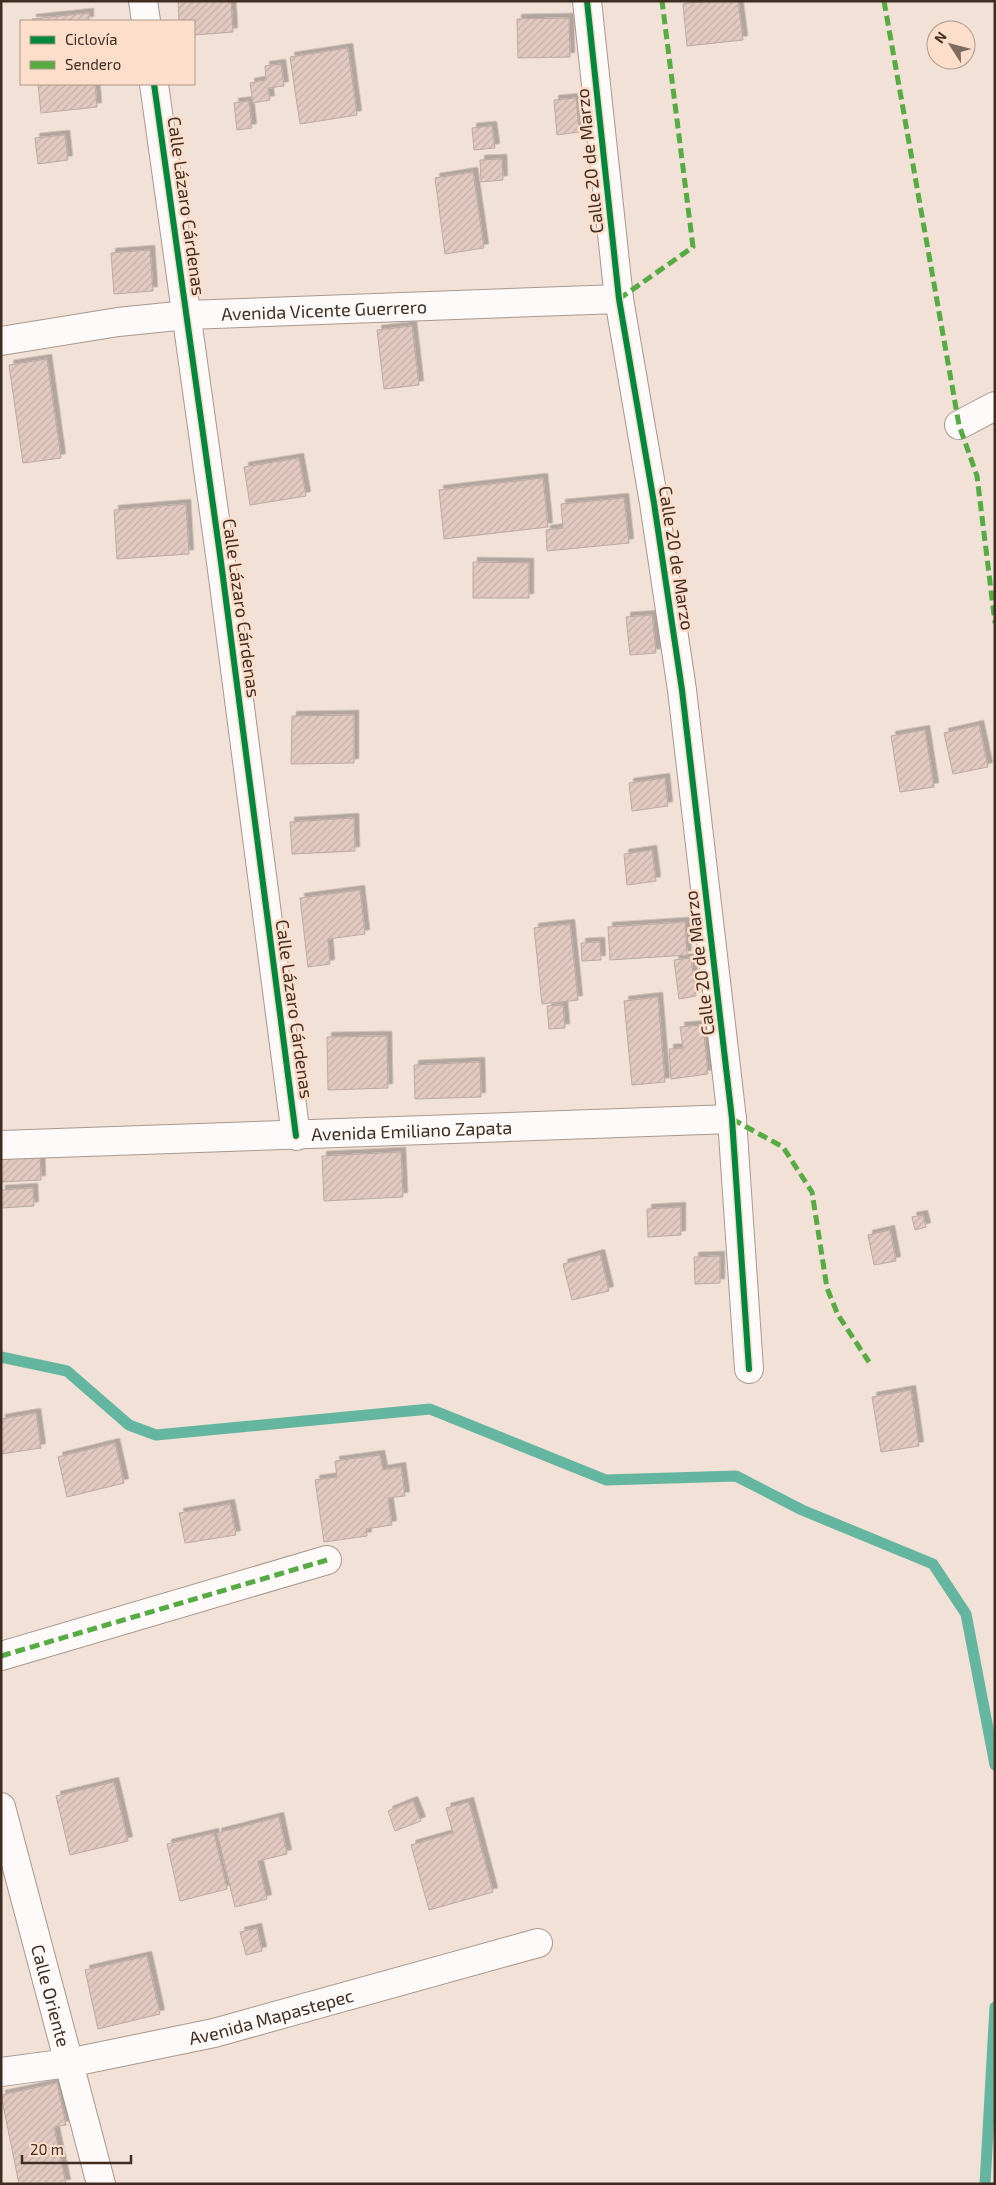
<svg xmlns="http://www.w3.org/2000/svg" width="996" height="2185" viewBox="0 0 996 2185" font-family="'Exo 2',sans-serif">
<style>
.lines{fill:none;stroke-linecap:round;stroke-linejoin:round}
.stream{stroke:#64b6a0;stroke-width:11}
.building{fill:url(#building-hatch);stroke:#bbaaa2;filter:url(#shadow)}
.pedestrian-casing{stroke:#a8988e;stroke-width:30}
.minor-casing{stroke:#a8988e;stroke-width:30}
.pedestrian{stroke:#fdfaf9;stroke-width:28}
.minor{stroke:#fdfaf9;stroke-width:28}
.quiet{stroke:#56ab43;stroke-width:5;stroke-dasharray:10 5;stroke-linecap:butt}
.cycleway-casing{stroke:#fcdecb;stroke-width:9}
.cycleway{stroke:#00873e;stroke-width:6}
.labels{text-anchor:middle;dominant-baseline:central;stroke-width:5;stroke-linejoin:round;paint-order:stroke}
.street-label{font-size:18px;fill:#402d21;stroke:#fcdecb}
</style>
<defs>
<pattern id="building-hatch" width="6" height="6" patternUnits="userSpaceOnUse" patternTransform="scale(1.25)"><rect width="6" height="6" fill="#e3cac1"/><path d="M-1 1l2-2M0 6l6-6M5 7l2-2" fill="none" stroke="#c4aea6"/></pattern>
<filter id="shadow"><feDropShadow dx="4.5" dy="-4.5" stdDeviation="0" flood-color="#0004"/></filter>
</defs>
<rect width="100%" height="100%" fill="#f1e1d6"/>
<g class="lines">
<g class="stream">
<polyline points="1,1357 67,1371 129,1425 156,1435 430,1409 606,1480 736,1476 802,1510 933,1564 966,1614 995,1765"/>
<polyline points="985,2184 995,2007"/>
</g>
</g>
<g class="building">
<polygon points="178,1 231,1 233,32 194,35 194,21 179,21"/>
<polygon points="706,1 738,1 743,40 687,46 683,4"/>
<polygon points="89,13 89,21 32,21 32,19"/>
<polygon points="569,18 570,57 518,58 517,19"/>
<polygon points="348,48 357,115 300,124 290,57"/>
<polygon points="281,64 284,86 268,88 270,100 253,103 250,83 266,80 265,66"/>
<polygon points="38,84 95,84 97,107 41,113"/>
<polygon points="576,98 579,132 557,135 554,100"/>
<polygon points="249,101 252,128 237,130 234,103"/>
<polygon points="492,126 495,148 474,150 472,128"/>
<polygon points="65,135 68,160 38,164 35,138"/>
<polygon points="502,159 503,180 481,182 480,160"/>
<polygon points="473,172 484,248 445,254 435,178"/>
<polygon points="150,250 153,291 114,294 111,253"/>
<polygon points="412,326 419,385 384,389 377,330"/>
<polygon points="47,359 61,458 23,463 9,365"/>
<polygon points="299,458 306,496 250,505 244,467"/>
<polygon points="543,478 548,527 444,539 439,490"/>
<polygon points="624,498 629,543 547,551 546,530 563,528 561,504"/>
<polygon points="186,504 189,554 117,559 114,510"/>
<polygon points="473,562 529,563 529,598 473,598"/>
<polygon points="652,615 656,653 630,655 626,617"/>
<polygon points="354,715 354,763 291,764 292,716"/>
<polygon points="979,725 988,767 953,774 944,733"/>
<polygon points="925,730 934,787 900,792 891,736"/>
<polygon points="665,778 668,806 632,811 629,783"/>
<polygon points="354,818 355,851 292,854 290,822"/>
<polygon points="652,850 656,881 627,885 624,854"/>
<polygon points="360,890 365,934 328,939 330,964 308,967 300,898"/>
<polygon points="685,922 687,955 610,960 608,927"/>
<polygon points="570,924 578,1000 542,1004 534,928"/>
<polygon points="600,942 601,960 582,961 581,943"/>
<polygon points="691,958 696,996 679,999 674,960"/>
<polygon points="658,997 665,1082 632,1085 624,1001"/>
<polygon points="563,1005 565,1028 549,1029 547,1006"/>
<polygon points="703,1025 708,1074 671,1079 669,1049 683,1048 680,1027"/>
<polygon points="387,1036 388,1088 328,1090 327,1037"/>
<polygon points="480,1062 481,1097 415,1099 414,1065"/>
<polygon points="40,1152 41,1180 1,1182 1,1153"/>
<polygon points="401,1152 403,1197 324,1201 322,1156"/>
<polygon points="33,1188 34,1206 1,1208 1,1190"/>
<polygon points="681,1207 681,1235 648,1237 647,1209"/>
<polygon points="923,1215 926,1227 915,1230 912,1217"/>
<polygon points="890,1230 896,1261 874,1265 868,1235"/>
<polygon points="600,1254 609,1291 572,1300 563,1264"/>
<polygon points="720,1256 720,1283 695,1284 694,1257"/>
<polygon points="911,1390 919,1446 881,1452 872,1397"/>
<polygon points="36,1413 41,1448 1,1454 1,1419"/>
<polygon points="115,1443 124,1483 67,1497 58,1457"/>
<polygon points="380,1455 383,1470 401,1467 405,1496 388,1498 392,1525 366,1529 367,1536 324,1542 315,1480 337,1477 335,1461"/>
<polygon points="230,1504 236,1535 185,1543 179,1513"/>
<polygon points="114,1782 128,1841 70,1855 56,1796"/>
<polygon points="413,1801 421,1821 395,1831 388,1811"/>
<polygon points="469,1802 493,1892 429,1910 411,1845 453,1833 446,1808"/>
<polygon points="279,1817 287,1854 258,1861 267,1899 235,1907 217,1833"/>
<polygon points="214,1833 227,1889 180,1901 167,1844"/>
<polygon points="257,1928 262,1951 246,1955 240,1932"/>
<polygon points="147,1956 160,2014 98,2029 85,1970"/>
<polygon points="57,2083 66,2125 54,2127 66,2184 19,2184 1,2095"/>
</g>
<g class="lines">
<g class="pedestrian-casing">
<polyline id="pedestrian" points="1,1656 327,1560"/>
</g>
<g class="minor-casing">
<g id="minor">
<polyline points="143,1 146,21"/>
<polyline points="587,1 619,299 654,503 682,690 732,1119 749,1369"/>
<polyline points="154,84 221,562 296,1136"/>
<path id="s1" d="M 1,341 L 118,322 L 187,315 L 619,299"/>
<polyline points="959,425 995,406"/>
<path id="s2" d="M 1,1145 L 732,1119"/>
<path id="s3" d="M 1,1807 L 101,2184"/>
<path id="s4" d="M 1,2072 L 68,2063 L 214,2033 L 538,1943"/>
</g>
</g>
<use href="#pedestrian" class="pedestrian"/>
<use href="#minor" class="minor"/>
<g class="quiet">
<polyline points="884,1 959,425 977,476 995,623"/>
<polyline points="619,299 693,247 662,1"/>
<polyline points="732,1119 783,1147 812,1192 827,1288 838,1315 869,1362"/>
<polyline points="1,1656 327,1560"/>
</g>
<g class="cycleway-casing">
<g id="cycleway">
<polyline points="587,1 619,299 654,503 682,690 732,1119 749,1369"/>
<polyline points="154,84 221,562 296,1136"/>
</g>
</g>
<use href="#cycleway" class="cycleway"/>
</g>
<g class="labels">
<g class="street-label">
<text transform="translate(589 161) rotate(-96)">Calle 20 de Marzo</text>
<text transform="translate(187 206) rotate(82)">Calle Lázaro Cárdenas</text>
<text stroke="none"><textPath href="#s1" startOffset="325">Avenida Vicente Guerrero</textPath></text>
<text transform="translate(677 558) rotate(81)">Calle 20 de Marzo</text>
<text transform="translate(242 608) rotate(82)">Calle Lázaro Cárdenas</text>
<text transform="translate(699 963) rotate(-97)">Calle 20 de Marzo</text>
<text transform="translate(295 1009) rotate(82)">Calle Lázaro Cárdenas</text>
<text stroke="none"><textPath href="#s2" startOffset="411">Avenida Emiliano Zapata</textPath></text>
<text stroke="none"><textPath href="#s3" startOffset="195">Calle Oriente</textPath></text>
<text stroke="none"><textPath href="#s4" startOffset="276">Avenida Mapastepec</textPath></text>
</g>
</g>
<rect width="996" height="2185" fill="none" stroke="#402d21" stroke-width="5"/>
<rect x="20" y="20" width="175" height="65" fill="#fcdecb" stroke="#b19787"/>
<rect x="30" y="36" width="25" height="8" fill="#00873e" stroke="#b19787"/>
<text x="65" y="45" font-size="15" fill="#402d21">Ciclovía</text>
<rect x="30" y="61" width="25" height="8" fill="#56ab43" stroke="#b19787"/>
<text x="65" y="70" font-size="15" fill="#402d21">Sendero</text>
<g transform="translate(951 45) rotate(306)"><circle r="24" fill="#fcdecb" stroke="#b19787"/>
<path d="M0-4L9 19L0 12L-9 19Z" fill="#7e6c60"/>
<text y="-8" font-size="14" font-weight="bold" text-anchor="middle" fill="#402d21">N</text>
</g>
<path d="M22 2155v8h109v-8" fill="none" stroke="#402d21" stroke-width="2.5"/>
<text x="30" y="2155" font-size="15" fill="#402d21" stroke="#fcdecb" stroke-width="4" paint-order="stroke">20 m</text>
</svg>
